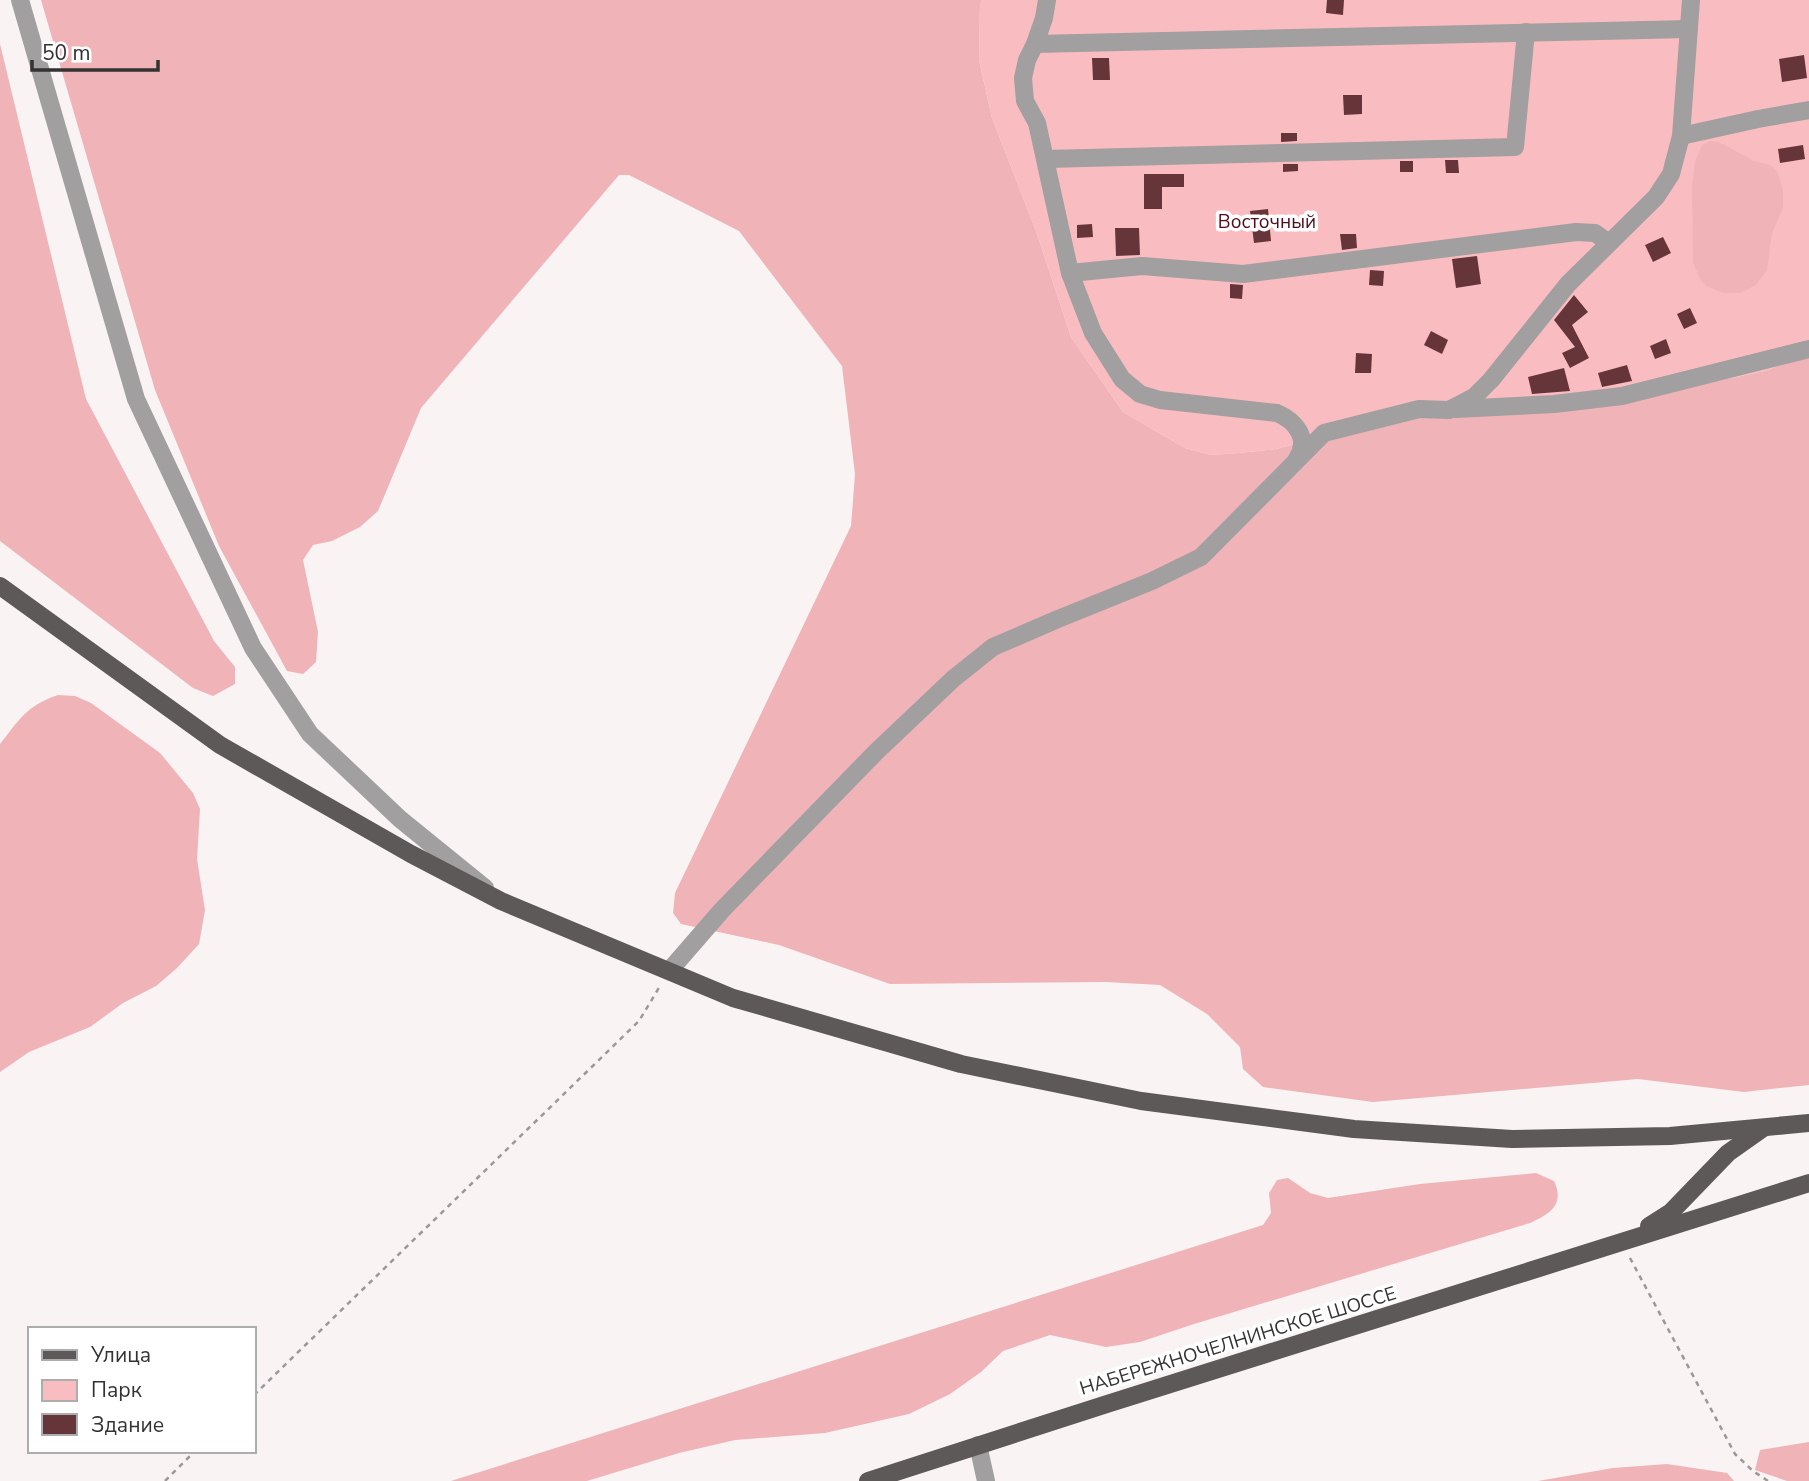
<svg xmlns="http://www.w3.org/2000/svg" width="1809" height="1481" viewBox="0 0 1809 1481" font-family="'Nunito Sans',sans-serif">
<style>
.green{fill:#f9bdc1}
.forest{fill:#efb3b8}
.building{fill:#66353a}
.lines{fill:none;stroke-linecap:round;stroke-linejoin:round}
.path{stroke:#9c9899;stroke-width:2.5;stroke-dasharray:5 5;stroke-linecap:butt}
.minor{stroke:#a19f9f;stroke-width:18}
.major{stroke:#5d5959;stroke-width:18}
.labels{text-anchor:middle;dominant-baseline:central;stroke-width:7;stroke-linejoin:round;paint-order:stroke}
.park-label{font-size:19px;fill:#520c1c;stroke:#fff}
.street-label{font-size:19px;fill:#343232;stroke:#fff}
</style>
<rect width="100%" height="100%" fill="#f9f3f4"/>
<polygon class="green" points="982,0 1809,0 1809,353 1765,371 1596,406 1408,414 1276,449 1239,453 1211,455 1185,448 1123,412 1071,337 1036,231 992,118 979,60 980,6"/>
<g class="forest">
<polygon points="41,0 982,0 980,6 979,60 992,118 1036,231 1071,337 1123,412 1185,448 1211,455 1239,453 1276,449 1408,414 1596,406 1765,371 1809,353 1809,1085 1744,1092 1638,1079 1373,1102 1263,1087 1243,1069 1240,1047 1207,1014 1160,985 1106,982 890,984 779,945 681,924 673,913 675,893 851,526 855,474 842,366 739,231 629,175 619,175 421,408 378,511 360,527 332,541 313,545 303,560 318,632 316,662 303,674 287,671 219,546 155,390"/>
<polygon points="0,44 86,399 214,641 235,667 235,684 213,696 193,688 0,541"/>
<polygon points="1710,141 1719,142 1754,161 1770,165 1777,171 1783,190 1783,208 1772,233 1767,270 1756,285 1740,293 1723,293 1706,286 1700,279 1693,262 1692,188 1695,161 1702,145"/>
<path d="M 58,695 L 75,696 L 91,703 L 160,753 L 193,793 L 200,809 L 197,859 L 205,910 L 199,944 L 177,968 L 156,986 L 123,1003 L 90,1027 L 29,1052 L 0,1072 L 0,744 C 20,719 26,706 58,695 Z"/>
<path d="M 1536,1173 L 1554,1181 C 1565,1205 1550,1214 1530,1223 L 1194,1324 L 1140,1342 L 1106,1347 L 1050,1335 L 1003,1351 L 981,1372 L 950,1394 L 909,1414 L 825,1433 L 735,1440 L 679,1453 L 587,1481 L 451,1481 L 1263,1225 L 1271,1213 L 1269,1193 L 1277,1180 L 1288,1178 L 1310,1193 L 1328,1198 L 1420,1184 Z"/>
<polygon points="1809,1442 1809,1481 1787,1481 1755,1470 1760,1450"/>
<polygon points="1667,1464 1727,1473 1734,1481 1538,1481 1613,1468"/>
</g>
<g class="building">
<polygon points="1327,0 1344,0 1343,15 1326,13"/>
<polygon points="1804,55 1807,78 1782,82 1779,59"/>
<polygon points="1092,58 1109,58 1110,80 1093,80"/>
<polygon points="1343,95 1362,95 1362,114 1344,115"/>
<polygon points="1281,133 1297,133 1297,141 1281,142"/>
<polygon points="1803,145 1805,159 1780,163 1778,149"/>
<polygon points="1445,160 1458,160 1459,173 1446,173"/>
<rect x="1400" y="161" width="13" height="11"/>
<polygon points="1283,164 1298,164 1298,171 1283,172"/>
<polygon points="1144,174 1184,174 1184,187 1162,187 1162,209 1144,209"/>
<polygon points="1268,209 1271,241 1254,243 1250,211"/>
<polygon points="1092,224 1093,237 1077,238 1077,225"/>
<polygon points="1115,228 1139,228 1140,255 1116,256"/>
<polygon points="1340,234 1356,234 1357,248 1342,250"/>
<polygon points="1663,237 1671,253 1653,262 1645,245"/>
<polygon points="1477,256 1481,284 1456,288 1452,259"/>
<polygon points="1370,270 1384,271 1383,286 1369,285"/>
<polygon points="1230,284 1243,285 1242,299 1230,298"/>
<polygon points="1574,295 1588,312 1572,325 1589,358 1570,368 1562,353 1575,347 1554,320"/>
<polygon points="1690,308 1697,323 1684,329 1677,314"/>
<polygon points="1431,331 1448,340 1442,354 1424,345"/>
<polygon points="1666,339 1671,353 1655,359 1650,346"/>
<polygon points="1356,353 1372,354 1371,373 1355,373"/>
<polygon points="1627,365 1632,381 1602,387 1598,373"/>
<polygon points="1564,368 1570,391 1532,394 1528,377"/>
</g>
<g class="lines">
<g class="path">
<polyline points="1630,1258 1735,1454 1753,1471 1768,1481"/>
<polyline points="254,1395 639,1021 660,986"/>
<polyline points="165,1481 195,1451"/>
</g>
<g class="minor">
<polyline points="20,0 136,399 253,648 310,734 400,819 485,888"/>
<path d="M 1047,0 L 1044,18 L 1035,44 L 1027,60 L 1023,78 L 1025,101 L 1037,123 L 1070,273 L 1093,333 L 1122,379 L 1140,394 L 1160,400 L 1277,413 C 1296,421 1310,439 1297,459"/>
<polyline points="1035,44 1689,29"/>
<polyline points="1681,136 1758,119 1809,110"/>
<polyline points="1046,159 1515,147 1526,32"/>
<polyline points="1070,273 1142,266 1243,274 1576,232 1595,233 1609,243"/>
<polyline points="1456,409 1554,404 1622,396 1809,349"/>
<polyline points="670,970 722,910 876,752 953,679 993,647 1058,619 1152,581 1201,557 1324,433 1419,409 1449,410 1474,397 1491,380 1568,284 1656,197 1671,174 1681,136 1691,0"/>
<polyline points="978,1445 986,1481"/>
</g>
<g class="major">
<polyline points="0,586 220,745 411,854 501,901 733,998 961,1064 1141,1101 1354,1129 1512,1139 1670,1136 1809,1123"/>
<polyline points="1649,1226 1671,1212 1728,1153 1762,1129"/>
<polyline points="868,1481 1107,1404 1809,1183"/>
</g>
</g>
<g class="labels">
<g class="park-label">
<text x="1267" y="222">Восточный</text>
</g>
<g class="street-label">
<text transform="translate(1238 1341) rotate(-17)">НАБЕРЕЖНОЧЕЛНИНСКОЕ ШОССЕ</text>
</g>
</g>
<rect x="28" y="1327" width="228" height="126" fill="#ffffff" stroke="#aeadad" stroke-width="2"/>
<rect x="42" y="1350" width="35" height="10" fill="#5d5959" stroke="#aeadad" stroke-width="2"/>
<text x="91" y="1362" font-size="21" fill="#343232">Улица</text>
<rect x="42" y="1380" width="35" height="21" fill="#f9bdc1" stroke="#aeadad" stroke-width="2"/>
<text x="91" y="1397" font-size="21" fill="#343232">Парк</text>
<rect x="42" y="1414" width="35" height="21" fill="#66353a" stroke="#aeadad" stroke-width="2"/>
<text x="91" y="1432" font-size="21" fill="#343232">Здание</text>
<path d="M32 60v10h126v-10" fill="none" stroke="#343232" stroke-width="3.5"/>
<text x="42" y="60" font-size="21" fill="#343232" stroke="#ffffff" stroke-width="5" paint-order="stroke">50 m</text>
</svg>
